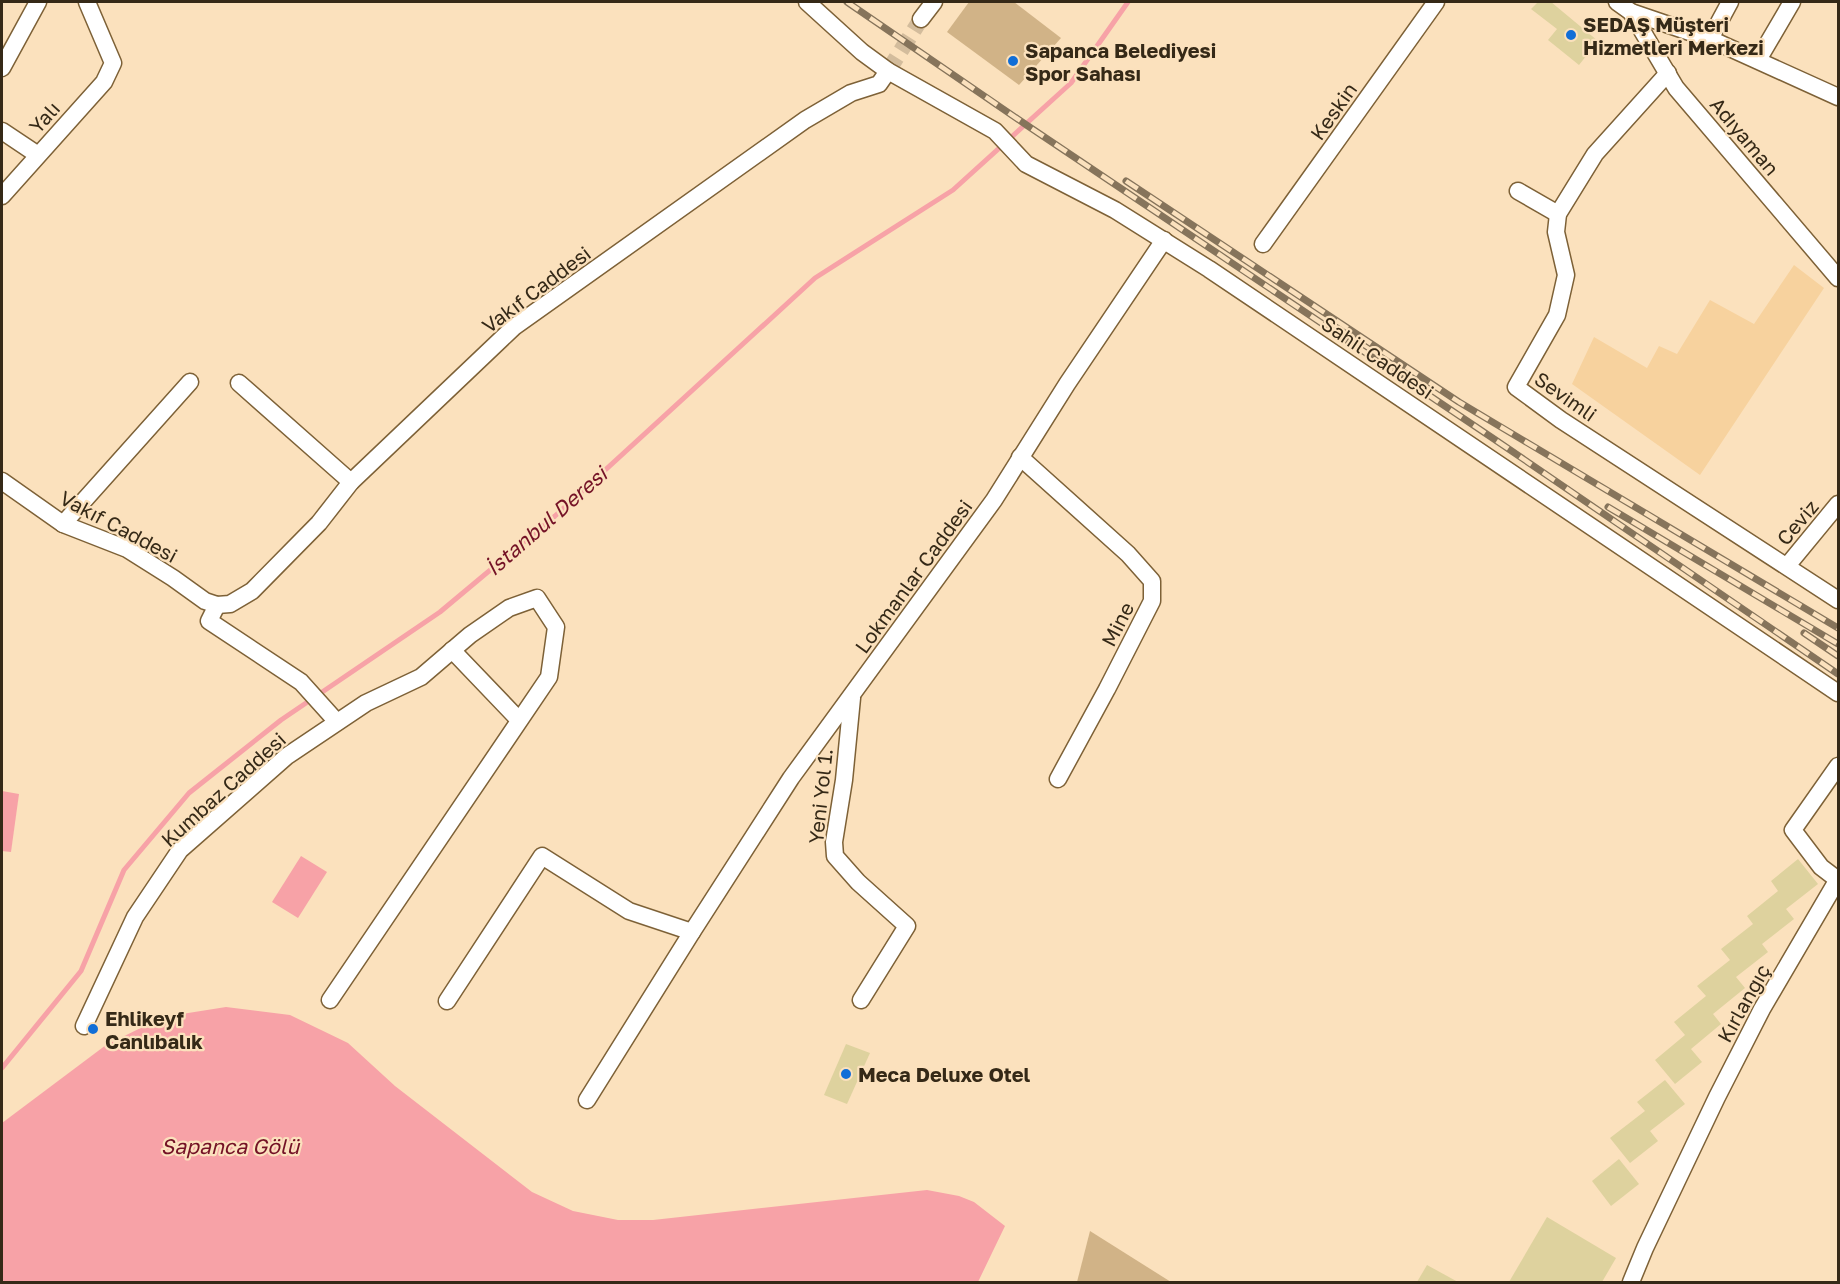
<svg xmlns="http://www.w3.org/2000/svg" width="1840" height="1284" viewBox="0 0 1840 1284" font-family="'Golos Text',sans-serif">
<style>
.built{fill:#f7d29e}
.green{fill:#d1b387}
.water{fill:#f7a2a7}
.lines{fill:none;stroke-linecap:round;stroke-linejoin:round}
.stream{stroke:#f7a2a7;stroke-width:5}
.building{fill:#ded29e}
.minor-tunnel{stroke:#d3bc9c;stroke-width:16;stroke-dasharray:16 8;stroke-linecap:butt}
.minor-casing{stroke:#7d6137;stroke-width:19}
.minor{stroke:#fff;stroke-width:16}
.rail-casing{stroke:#86745b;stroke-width:7}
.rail{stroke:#fbe1bd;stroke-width:4.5;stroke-dasharray:14;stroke-linecap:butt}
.poi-dot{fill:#116ed7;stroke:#fbe1bd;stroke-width:2}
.labels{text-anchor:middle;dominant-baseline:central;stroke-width:4.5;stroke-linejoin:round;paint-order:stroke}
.poi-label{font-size:20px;font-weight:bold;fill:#352917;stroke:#fbe1bd;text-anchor:start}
.street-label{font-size:20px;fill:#352917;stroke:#fbe1bd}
.water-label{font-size:21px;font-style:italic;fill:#741226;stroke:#fbe1bd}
</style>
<rect width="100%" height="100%" fill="#fbe1bd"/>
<polygon class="built" points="1794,265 1824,288 1700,475 1572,384 1594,337 1647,368 1659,346 1677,354 1710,300 1754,324"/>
<g class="green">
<polygon points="969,2 1014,2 1061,38 1019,85 947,32"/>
<polygon points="1090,1231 1171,1282 1077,1282"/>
</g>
<g class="water">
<polygon points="2,791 19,794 11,852 2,851"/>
<polygon points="301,856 327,872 298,918 272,902"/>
<polygon points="226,1007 290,1015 348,1043 395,1086 532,1192 573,1211 618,1220 653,1220 927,1190 959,1196 974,1202 1005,1226 978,1282 2,1282 2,1123 106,1045 163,1017"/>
</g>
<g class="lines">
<polyline class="stream" points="2,1068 81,971 124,870 189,793 281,720 440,612 555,516 815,278 953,190 1071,83 1128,2"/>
</g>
<g class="building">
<polygon points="1538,2 1551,2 1598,41 1579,65 1548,40 1557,29 1531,9"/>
<polygon points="1798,859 1818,884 1786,909 1794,919 1762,944 1768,952 1736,977 1745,988 1713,1014 1721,1024 1691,1049 1702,1062 1675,1084 1655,1060 1685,1035 1674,1022 1706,996 1697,986 1730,960 1721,949 1753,924 1747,916 1778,891 1771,881"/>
<polygon points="846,1044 870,1053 847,1104 824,1095"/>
<polygon points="1665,1080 1685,1104 1650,1131 1658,1141 1630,1163 1610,1138 1645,1111 1637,1102"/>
<polygon points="1619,1159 1639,1184 1611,1206 1592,1181"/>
<polygon points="1547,1217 1616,1258 1602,1282 1509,1282"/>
<polygon points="1427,1265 1458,1282 1417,1282"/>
</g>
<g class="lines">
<polyline class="minor-tunnel" points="888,71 921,19"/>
<g class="minor-casing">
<g id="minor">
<polyline points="807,2 862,52 888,71 995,131 1026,164 1115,210 1209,269 1838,693"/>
<polyline points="1617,2 1631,12 1710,39 1838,97"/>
<polyline points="1631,12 1676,88 1838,278"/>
<polyline points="921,19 934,2"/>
<polyline points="1710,39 1730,2"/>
<polyline points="1758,60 1792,2"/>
<polyline points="2,68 38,2"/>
<polyline points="1668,73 1595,154 1558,214 1556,232 1566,275 1557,315 1516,387 1561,420 1838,600"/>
<polyline points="2,131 38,155"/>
<polyline points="1518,191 1558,214"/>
<polyline points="2,196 104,82 113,63 87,2"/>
<polyline points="1263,244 1436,2"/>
<polyline points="239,383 351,482"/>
<polyline points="1020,457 1128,554 1152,581 1152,601 1107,689 1058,779"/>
<polyline points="2,481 63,524 127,549 173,578 205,601 217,605 230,604 252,591 319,523 351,482 514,327 805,120 851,93 879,84 888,71"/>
<polyline points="63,524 190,382"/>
<polyline points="1787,566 1838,504"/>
<polyline points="217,605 209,621 301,682 337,722"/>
<polyline points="452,650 519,720"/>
<polyline points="852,698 844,780 834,842 835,856 858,882 907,926 861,1000"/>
<polyline points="1838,766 1793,830 1821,867 1838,880"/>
<polyline points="447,1001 542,856 629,911 692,932"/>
<polyline points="84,1026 135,917 180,850 287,756 366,703 421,677 470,635 509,608 537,598 556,627 549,677 330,1000"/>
<polyline points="587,1100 692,932 791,778 994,500 1067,384 1164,240"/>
<polyline points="1631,1282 1645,1248 1717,1097 1762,1009 1838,879"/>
</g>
</g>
<use href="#minor" class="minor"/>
<g class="rail-casing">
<g id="rail">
<polyline points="847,2 1025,124 1494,439 1838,674"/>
<polyline points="1126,181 1459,402 1838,628"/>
<polyline points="1608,507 1838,644"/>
<polyline points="1804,633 1838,656"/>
</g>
</g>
<use href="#rail" class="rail"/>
</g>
<g class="poi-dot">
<circle cx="1571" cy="35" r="6"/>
<circle cx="1013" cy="61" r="6"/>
<circle cx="93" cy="1029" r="6"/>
<circle cx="846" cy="1074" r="6"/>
</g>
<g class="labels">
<g class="poi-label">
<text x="1583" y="24">SEDAŞ Müşteri<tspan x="1583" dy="23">Hizmetleri Merkezi</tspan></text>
<text x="1025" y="50">Sapanca Belediyesi<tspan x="1025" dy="23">Spor Sahası</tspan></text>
<text x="105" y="1018">Ehlikeyf<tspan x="105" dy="23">Canlıbalık</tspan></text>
<text x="858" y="1074">Meca Deluxe Otel</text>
</g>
<g class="street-label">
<text transform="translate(1333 111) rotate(-55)">Keskin</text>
<text transform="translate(44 117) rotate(-48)">Yalı</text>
<text transform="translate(1745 136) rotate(50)">Adıyaman</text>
<text transform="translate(536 289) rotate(-37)">Vakıf Caddesi</text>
<text transform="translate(1378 357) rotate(34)">Sahil Caddesi</text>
<text transform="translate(1566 396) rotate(35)">Sevimli</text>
<text transform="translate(1797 522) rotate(-50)">Ceviz</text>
<text transform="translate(119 526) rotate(28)">Vakıf Caddesi</text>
<text transform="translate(913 576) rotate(-54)">Lokmanlar Caddesi</text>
<text transform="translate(1117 624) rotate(-63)">Mine</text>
<text transform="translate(223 789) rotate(-42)">Kumbaz Caddesi</text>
<text transform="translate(820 796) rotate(-84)">Yeni Yol 1.</text>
<text transform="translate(1743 1003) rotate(-61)">Kırlangıç</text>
</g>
<g class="water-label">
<text transform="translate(546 521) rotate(-41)">İstanbul Deresi</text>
<text x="230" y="1146">Sapanca Gölü</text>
</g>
</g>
<rect width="1840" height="1284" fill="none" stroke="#352917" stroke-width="6"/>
</svg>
